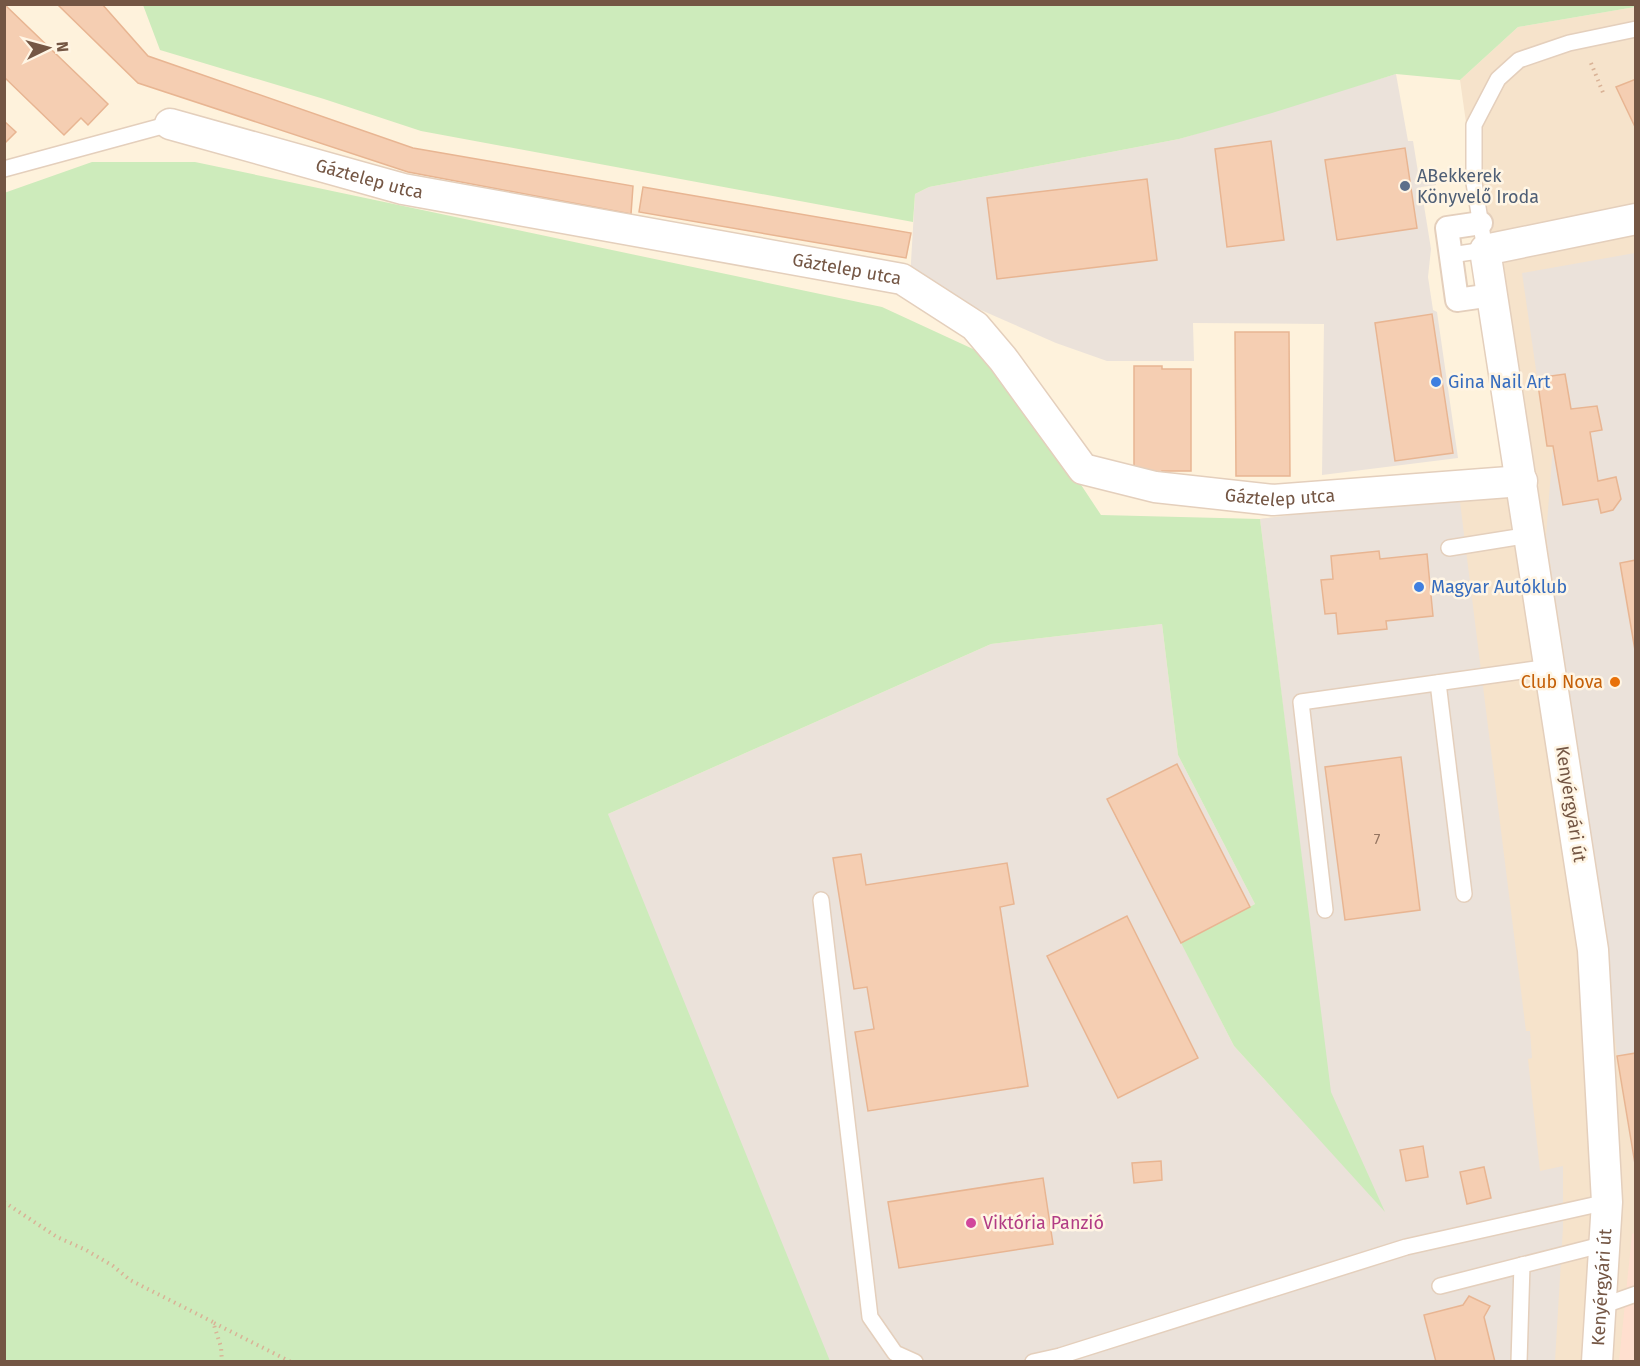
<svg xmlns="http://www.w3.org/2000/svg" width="1640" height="1366" viewBox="0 0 1640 1366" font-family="'Fira Sans',sans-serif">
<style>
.residential{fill:#f6e3cb}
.commercial{fill:#ffdfcf}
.industrial{fill:#ebe2da}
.green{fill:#cdebbb}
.building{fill:#f5ceb2;stroke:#e8b592;stroke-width:1.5}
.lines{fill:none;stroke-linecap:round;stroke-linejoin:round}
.service-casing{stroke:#e4cfbc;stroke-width:18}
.pedestrian-casing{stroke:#e4cfbc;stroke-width:26}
.minor-casing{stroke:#e4cfbc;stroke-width:33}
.path{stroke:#d9b296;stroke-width:4;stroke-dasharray:1.5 4.5;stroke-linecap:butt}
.service{stroke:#fff;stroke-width:15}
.pedestrian{stroke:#fff;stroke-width:22}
.minor{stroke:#fff;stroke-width:30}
.service-dot{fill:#5c6f8a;stroke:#fff5e4;stroke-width:2}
.shop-dot{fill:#3f7fe0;stroke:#fff5e4;stroke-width:2}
.food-dot{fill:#e8710a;stroke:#fff5e4;stroke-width:2}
.hotel-dot{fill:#d1479c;stroke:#fff5e4;stroke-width:2}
.labels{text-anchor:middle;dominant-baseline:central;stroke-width:5;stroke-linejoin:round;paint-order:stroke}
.number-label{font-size:15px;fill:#947460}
.service-label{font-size:18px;fill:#4e5e75;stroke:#fff5e4;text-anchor:start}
.street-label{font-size:18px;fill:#745644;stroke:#fff5e4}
.shop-label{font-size:18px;fill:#366cbe;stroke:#fff5e4;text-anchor:start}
.food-label{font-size:18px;fill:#c56008;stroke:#fff5e4;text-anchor:end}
.hotel-label{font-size:18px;fill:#b23c85;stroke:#fff5e4;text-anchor:start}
</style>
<rect width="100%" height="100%" fill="#fef2dc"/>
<polygon class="residential" points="1635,7 1635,1361 1018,1362 1385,1212 1260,519 1459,494 1519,497 1460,80 1518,27"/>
<polygon class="commercial" points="1635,1233 1635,1361 1619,1362 1632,1234"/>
<g class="industrial">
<polygon points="1396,74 1408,141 1413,141 1418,172 1434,170 1436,185 1421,187 1431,249 1428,277 1433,310 1437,312 1458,458 1322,475 1324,324 1193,323 1194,361 1107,361 1056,343 910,279 915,194 929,187 1179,139"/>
<polygon points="1635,253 1635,1170 1617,1056 1592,842 1546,536 1553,446 1547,446 1522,273"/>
<polygon points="1459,494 1526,1031 1530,1031 1532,1058 1528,1059 1540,1171 1563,1166 1563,1227 1555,1361 675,1361 608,814 991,644 1162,624 1178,755 1255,904 1181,942 1234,1046 1275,1091 1330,1092 1260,519"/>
</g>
<g class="green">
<polygon points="1635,4 1635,7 1518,27 1460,80 1396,74 1272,113 1179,139 929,187 915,194 913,222 421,131 324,99 160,50 143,5"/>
<polygon points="92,162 195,162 882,307 999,361 1101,515 1260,519 1331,1092 1385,1212 1234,1046 1181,943 1255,904 1178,755 1162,624 991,644 608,814 830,1361 5,1361 4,193"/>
</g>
<g class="building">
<polygon points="4,4 108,104 88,125 81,118 64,135 4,77"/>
<polygon points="57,4 102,4 148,56 413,148 633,186 631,214 408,172 138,83"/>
<polygon points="1636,79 1636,129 1616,87"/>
<polygon points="4,121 16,132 4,144"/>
<polygon points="1271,141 1284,240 1227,247 1215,149"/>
<polygon points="1405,148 1417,228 1337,240 1325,160"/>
<polygon points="1147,179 1157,260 997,279 987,198"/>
<polygon points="643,187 911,233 906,258 639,212"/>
<polygon points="1432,314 1453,453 1395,461 1375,323"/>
<polygon points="1235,332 1289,332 1290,476 1236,476"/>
<polygon points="1134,366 1162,366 1162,369 1191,369 1191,471 1162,471 1162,476 1134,476"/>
<polygon points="1565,374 1571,409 1597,406 1602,430 1590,432 1598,481 1616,477 1621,499 1613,510 1601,513 1598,499 1563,505 1553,446 1547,446 1537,378"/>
<polygon points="1379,551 1380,559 1427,554 1433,616 1386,621 1387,629 1338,634 1336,613 1325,614 1321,580 1333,579 1331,556"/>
<polygon points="1636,560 1636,656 1620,563"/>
<polygon points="1401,757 1420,910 1345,920 1325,767"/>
<polygon points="1177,764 1250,907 1181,943 1107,799"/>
<polygon points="861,854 866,885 1007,863 1014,904 1000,907 1028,1086 868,1111 855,1032 874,1029 867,987 854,989 833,858"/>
<polygon points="1127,916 1198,1058 1118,1098 1047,956"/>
<polygon points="1636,1053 1636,1170 1617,1056"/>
<polygon points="1423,1146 1428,1177 1406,1181 1400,1150"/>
<polygon points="1161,1161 1162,1180 1134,1183 1132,1163"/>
<polygon points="1484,1167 1491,1198 1467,1204 1460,1172"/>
<polygon points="1043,1178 1053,1244 899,1268 888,1202"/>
<polygon points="1469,1296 1490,1306 1484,1317 1495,1362 1436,1362 1424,1315 1463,1305"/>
</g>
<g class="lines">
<g class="service-casing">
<g id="service">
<polyline points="4,169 170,124"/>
<polyline points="1451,255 1485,250 1474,183 1474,125 1498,79 1519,60 1569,43 1636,29"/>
<polyline points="1449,548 1530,535"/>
<polyline points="1438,683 1464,894"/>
<polyline points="821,900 870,1317 895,1353 915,1362"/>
<polyline points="1325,910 1301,702 1550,667"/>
<polyline points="1440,1286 1605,1244"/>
<polyline points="1602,1306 1636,1294"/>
<polyline points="1033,1362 1060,1356 1406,1247 1607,1202"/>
<polyline points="1519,1362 1522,1265"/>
</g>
</g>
<g class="pedestrian-casing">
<polyline id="pedestrian" points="1481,223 1447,228 1457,300 1492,295"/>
</g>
<g class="minor-casing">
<g id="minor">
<path id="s1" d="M 170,124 L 403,189 L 902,279 L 975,326 L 1003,359 L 1083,469 L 1155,487 L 1273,500 L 1522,481"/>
<path id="s2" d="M 1597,1362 L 1607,1202 L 1593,950 L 1485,250 L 1636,219"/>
</g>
</g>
<g class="path">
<polyline points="1591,63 1604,95"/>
<polyline points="4,1202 57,1237 86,1250 113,1266 130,1280 213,1322 221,1347 222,1362"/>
<polyline points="214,1323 291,1362"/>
</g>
<use href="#service" class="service"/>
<use href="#pedestrian" class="pedestrian"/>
<use href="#minor" class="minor"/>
</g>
<circle class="service-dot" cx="1405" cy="186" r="6"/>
<g class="shop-dot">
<circle cx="1436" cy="382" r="6"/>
<circle cx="1419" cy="587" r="6"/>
</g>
<circle class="food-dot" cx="1615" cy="682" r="6"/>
<circle class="hotel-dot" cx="971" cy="1223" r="6"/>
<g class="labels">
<g class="number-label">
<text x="1377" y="839">7</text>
</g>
<g class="service-label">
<text x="1417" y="176">ABekkerek<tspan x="1417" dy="21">Könyvelő Iroda</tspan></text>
</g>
<g class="street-label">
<text stroke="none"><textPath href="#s1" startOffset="207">Gáztelep utca</textPath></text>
<text stroke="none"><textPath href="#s1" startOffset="693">Gáztelep utca</textPath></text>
<text stroke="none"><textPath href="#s1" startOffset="1215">Gáztelep utca</textPath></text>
<text transform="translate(1571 804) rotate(81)">Kenyérgyári út</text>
<text stroke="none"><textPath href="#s2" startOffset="75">Kenyérgyári út</textPath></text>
</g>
<g class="shop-label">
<text x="1448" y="382">Gina Nail Art</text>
<text x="1431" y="587">Magyar Autóklub</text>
</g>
<g class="food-label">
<text x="1603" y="682">Club Nova</text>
</g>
<g class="hotel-label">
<text x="983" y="1223">Viktória Panzió</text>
</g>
</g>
<rect width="1640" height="1366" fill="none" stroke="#745644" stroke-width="12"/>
<g transform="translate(48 48) rotate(85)" stroke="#fff5e4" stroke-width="4.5" paint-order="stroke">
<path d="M0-4.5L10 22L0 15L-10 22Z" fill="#745644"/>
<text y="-9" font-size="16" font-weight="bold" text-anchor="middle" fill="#745644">N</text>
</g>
</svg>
